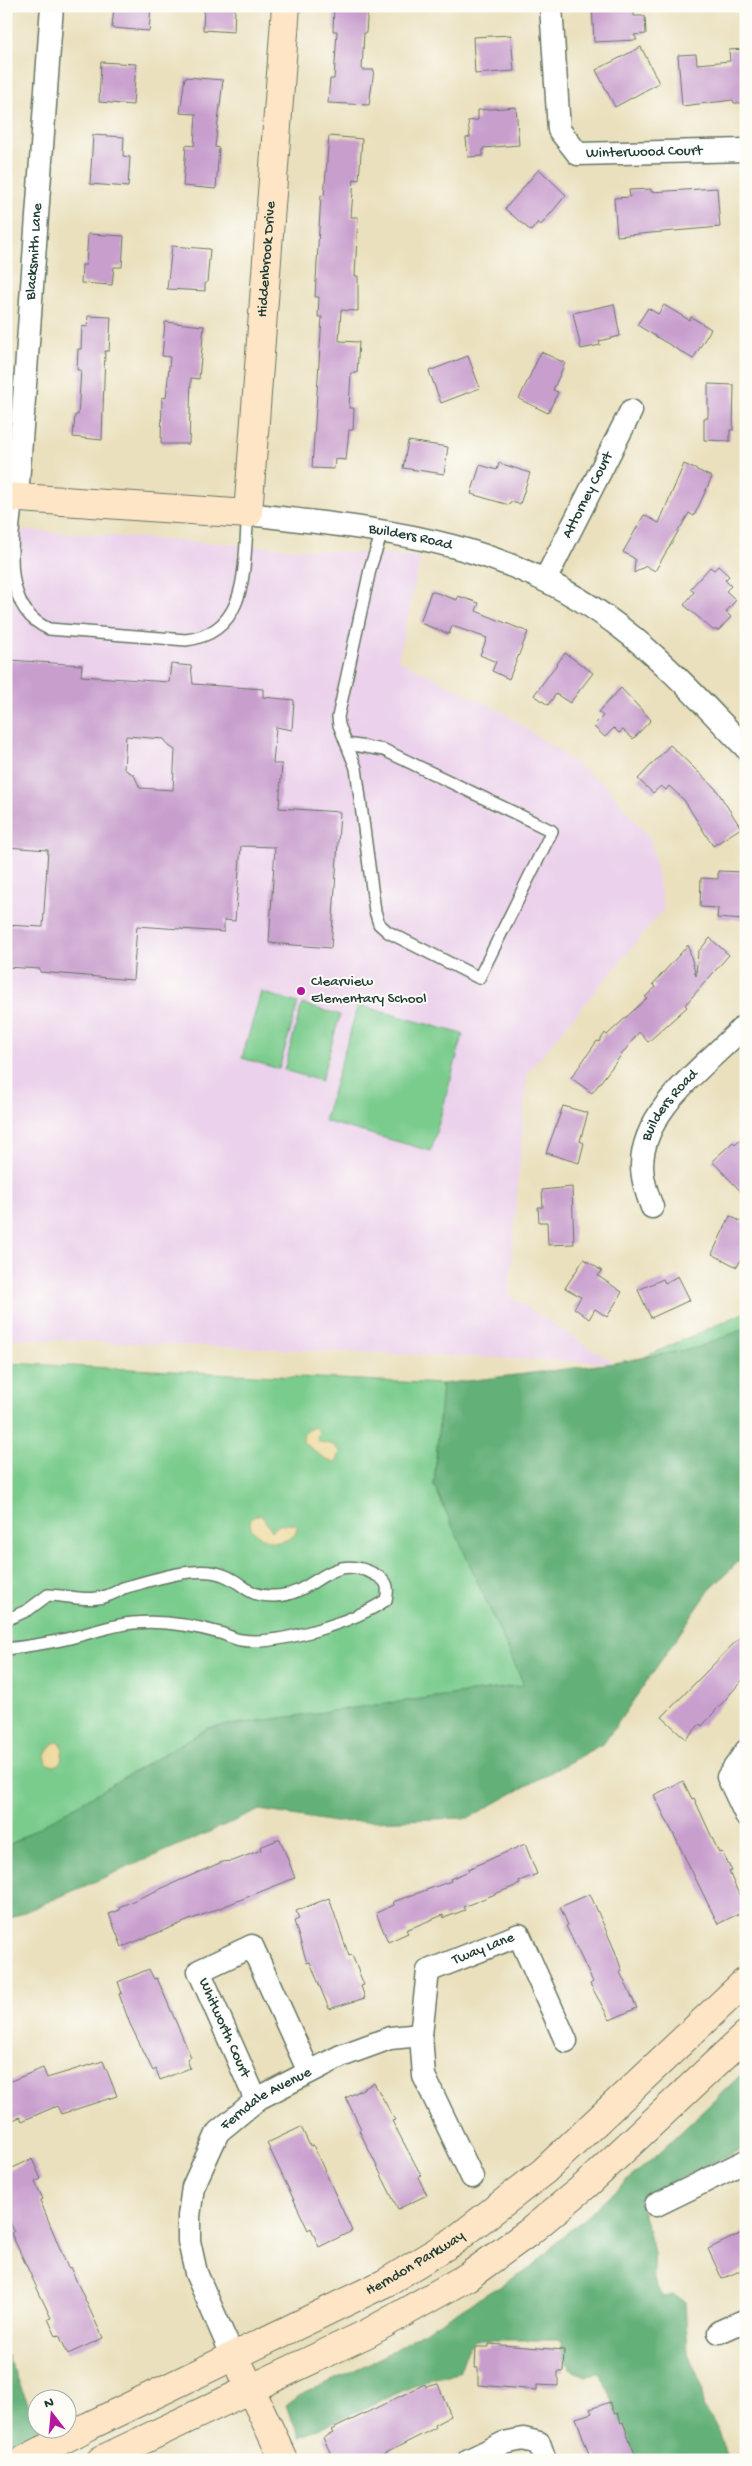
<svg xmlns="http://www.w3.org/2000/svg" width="752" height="2466" viewBox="0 0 752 2466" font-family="'Gochi Hand',sans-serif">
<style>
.built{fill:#ebd1eb}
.green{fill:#7acc8d;stroke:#4c8460}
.forest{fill:#63b078;stroke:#417656}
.sand{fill:#eeda9e;stroke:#868c69}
.building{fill:#c89ecd;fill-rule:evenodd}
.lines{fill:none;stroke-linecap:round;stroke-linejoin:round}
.lane-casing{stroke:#667664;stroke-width:14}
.street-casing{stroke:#667664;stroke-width:25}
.secondary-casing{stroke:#667664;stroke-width:30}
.lane{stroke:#fff;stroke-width:11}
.street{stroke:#fff;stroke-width:22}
.secondary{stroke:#fee5c5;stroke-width:28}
.poi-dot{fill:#b5179e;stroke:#fdfcf7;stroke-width:2}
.labels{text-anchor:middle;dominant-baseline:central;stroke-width:4;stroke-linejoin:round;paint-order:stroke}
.street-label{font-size:15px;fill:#1f3d34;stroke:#fdfcf7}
.poi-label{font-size:15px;fill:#1f3d34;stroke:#fdfcf7;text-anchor:start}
</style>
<rect width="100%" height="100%" fill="#fdfcf7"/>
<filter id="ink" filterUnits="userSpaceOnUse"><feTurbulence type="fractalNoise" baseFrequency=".02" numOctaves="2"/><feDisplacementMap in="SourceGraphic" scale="10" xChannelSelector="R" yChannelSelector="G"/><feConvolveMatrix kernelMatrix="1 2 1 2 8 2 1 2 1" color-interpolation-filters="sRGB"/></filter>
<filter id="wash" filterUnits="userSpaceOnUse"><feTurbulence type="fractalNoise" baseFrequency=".0096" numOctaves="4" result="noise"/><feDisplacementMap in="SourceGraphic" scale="20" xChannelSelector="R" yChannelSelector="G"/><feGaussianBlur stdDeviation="1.12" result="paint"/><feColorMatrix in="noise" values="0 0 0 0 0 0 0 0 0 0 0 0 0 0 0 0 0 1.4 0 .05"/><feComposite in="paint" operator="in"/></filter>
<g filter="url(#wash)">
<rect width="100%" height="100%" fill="#eae0bd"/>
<polygon class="built" points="6,529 421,557 398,660 503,712 604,784 650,838 664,909 527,1073 509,1296 614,1363 6,1338"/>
<g class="green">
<polygon points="261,992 298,1003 279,1069 242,1058"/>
<polygon points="302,1004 340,1015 321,1081 284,1070"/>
<polygon points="358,1005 463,1034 431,1151 324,1121"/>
<polygon points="746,1312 746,1369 631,1363"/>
<polygon points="6,1363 442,1384 434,1485 524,1685 208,1728 6,1847"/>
</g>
<g class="forest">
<polygon points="746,1328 746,1554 709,1591 604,1743 468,1818 335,1822 260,1810 6,1920 6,1847 208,1728 524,1685 434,1485 442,1384 614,1363 696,1348"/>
<path d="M 746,2070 L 746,2147 L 638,2199 C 644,2215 649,2231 653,2248 C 658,2269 647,2277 663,2297 L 673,2295 L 685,2301 L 688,2353 L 703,2388 L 703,2408 L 719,2430 L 728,2460 L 632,2460 L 605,2383 L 599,2374 L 585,2376 L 569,2369 L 562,2351 L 562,2340 L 474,2340 L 468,2348 L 459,2373 L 434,2377 L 300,2437 L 286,2406 L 299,2396 L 382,2357 L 534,2265 L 556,2243 L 662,2150 Z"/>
<polygon points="6,2354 37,2423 38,2428 41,2431 6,2447"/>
</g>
<g class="sand">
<path d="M 314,1427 L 319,1432 L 317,1438 L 319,1442 C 329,1444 335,1443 340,1453 L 336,1462 L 326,1460 L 303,1442 L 304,1432 Z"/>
<path d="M 255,1515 L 262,1516 L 272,1531 L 279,1525 L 295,1524 L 297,1527 L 295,1535 C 279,1547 265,1542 251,1529 L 250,1520 Z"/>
<polygon points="59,1742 63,1748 61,1762 55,1766 47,1764 45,1755 54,1743"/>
</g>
<g id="blocks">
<g class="building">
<polygon points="114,6 151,6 149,31 112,28"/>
<polygon points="204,6 235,6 234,32 203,30"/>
<polygon points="334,6 368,6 366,33 364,33 362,70 374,70 369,105 328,103 330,79 334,79 337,31 333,31"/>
<polygon points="592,6 634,6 634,16 645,16 646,34 634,35 637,40 594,42"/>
<polygon points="511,35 514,71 475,74 473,37"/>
<polygon points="641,47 659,83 615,107 596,70"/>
<polygon points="746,49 746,103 734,103 733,100 682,106 678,55 696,54 697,64 730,61 729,50"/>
<polygon points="101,62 136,64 133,105 99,102"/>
<polygon points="185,77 223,80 215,147 219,148 216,189 183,186 186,145 194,146 196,114 180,113"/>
<polygon points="516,107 519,145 483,148 483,156 468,157 466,138 470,137 468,121 478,120 478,110"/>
<polygon points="93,135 124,137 123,156 130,157 128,187 90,184"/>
<polygon points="329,136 362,139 359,180 354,179 351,217 358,217 355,276 358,276 358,311 341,310 339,341 359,342 357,373 351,373 349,408 354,408 353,430 349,430 346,460 335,459 334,469 312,468 322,317 318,317 319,297 315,297 321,195 324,196"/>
<polygon points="539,169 566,195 541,225 538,222 531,231 505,209"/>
<polygon points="717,188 720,227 617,236 614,198 630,197 629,190 651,189 651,192"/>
<polygon points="88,234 124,236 122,267 114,267 112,285 81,283 82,265 86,265"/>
<polygon points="172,246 210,249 207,283 205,283 205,291 167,289"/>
<polygon points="614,304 620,336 599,341 600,345 581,349 573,313"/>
<polygon points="664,305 689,320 691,317 711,329 693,359 637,325 648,308 658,314"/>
<polygon points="88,316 111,317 109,351 105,351 102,440 73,437 75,415 78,415 81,370 77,370 78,349 81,349 82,326 87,327"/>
<polygon points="165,322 204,326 199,379 191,378 189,444 161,444 162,397 166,398 170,357 162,356"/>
<polygon points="541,352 565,363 553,390 558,392 548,413 519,399"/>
<polygon points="468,356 480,388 441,403 429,371"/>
<polygon points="708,384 734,385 733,430 730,430 730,441 704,440 704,418 708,418"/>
<polygon points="408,441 448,447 444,474 403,468"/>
<polygon points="499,463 530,473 520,504 510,502 509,505 471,494 480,465 497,470"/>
<polygon points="684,464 712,477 694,516 689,513 655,571 646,566 634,573 635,559 623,552 644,515 659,523"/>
<polygon points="718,566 729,576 725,580 731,586 726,591 736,600 726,612 731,617 719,630 713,630 684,605 694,592 690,589 710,567 714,570"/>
<polygon points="431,591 457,600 458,596 479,603 476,611 528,632 509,679 492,671 496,662 480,655 487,638 452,626 449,634 420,623"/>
<polygon points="565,653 593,673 570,703 556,694 548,705 534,695"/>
<path d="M 9,660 L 82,665 L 81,676 L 169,682 L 171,664 L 191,666 L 193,684 L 263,689 L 263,697 L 294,700 L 292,730 L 276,727 L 273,764 L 282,764 L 279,808 L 340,812 L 331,948 L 269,943 L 275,847 L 241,846 L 235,921 L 224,920 L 224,932 L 137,926 L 133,980 L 40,972 L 40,969 L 6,967 L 6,925 L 43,927 L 48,850 L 6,847 L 6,671 L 8,671 ZM 126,736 L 164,739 L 169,746 L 175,750 L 173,790 L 140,788 L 134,775 L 124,769 Z"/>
<polygon points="621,688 651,720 633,739 623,730 619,733 614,728 605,737 593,726 603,716 598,712"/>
<polygon points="670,745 716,789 741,828 713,846 684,800 669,786 666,790 661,786 653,793 638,779"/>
<polygon points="718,871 744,872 743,882 746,883 744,920 717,918 718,908 700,907 701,878 718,879"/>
<polygon points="710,938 729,955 685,1005 687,1007 648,1042 639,1032 592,1093 571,1078 597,1041 599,1042 605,1033 607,1035 647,998 645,997 656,987 653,984 688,945 696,976 698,952"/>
<polygon points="563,1106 588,1113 580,1141 584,1143 579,1163 546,1153"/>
<polygon points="746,1134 746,1197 712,1161 733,1142 735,1144"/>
<polygon points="572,1187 574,1244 548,1245 547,1222 539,1222 538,1207 543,1207 542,1190"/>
<polygon points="730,1216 746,1224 746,1250 737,1267 712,1254"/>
<polygon points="584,1259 602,1271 598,1276 622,1292 607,1317 595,1309 589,1319 574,1308 581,1297 565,1288"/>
<polygon points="678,1276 690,1300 651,1318 638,1290 663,1279 665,1283"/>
<polygon points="746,1631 746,1676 702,1726 700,1724 686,1739 662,1717"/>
<polygon points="683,1781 692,1799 694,1798 719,1853 722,1852 732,1871 729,1872 746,1910 718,1924 654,1795"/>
<polygon points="280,1839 295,1878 122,1947 109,1914 120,1910 119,1907 222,1862 233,1861 261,1850 260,1847"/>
<polygon points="525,1844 537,1874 519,1881 520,1884 463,1907 465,1910 444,1918 443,1915 406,1930 408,1933 388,1942 376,1913 394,1905 393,1902 451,1881 450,1879 469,1871 468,1869"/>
<polygon points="590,1894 615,1951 622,1971 620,1972 637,2008 610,2020 590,1984 593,1982 566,1926 568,1925 560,1907"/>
<polygon points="329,1898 349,1956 352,1955 364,1985 361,1986 365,1998 329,2009 310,1962 307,1963 294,1921 299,1919 296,1911"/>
<polygon points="149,1969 154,1979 157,1978 191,2057 187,2059 190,2068 160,2080 156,2069 153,2071 130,2024 119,1994 122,1993 118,1982"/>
<polygon points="103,2061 117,2096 61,2114 57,2106 22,2121 20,2117 6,2123 6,2083 43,2068 47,2078"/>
<polygon points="374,2083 395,2120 392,2121 421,2175 418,2177 427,2195 398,2209 359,2130 361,2129 346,2098"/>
<polygon points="301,2127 310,2146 313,2145 352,2231 319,2247 311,2228 308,2230 267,2143"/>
<polygon points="32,2159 41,2179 35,2182 43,2199 40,2200 68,2268 70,2267 103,2338 68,2354 59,2335 56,2336 48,2319 51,2318 11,2233 14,2231 6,2213 6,2171"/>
<polygon points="746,2231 746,2268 722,2279 708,2249"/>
<polygon points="489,2344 564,2350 563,2372 558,2372 558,2386 537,2385 537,2390 478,2385 478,2368 475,2368 476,2347 489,2347"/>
<polygon points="425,2384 426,2387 438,2384 451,2416 434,2425 435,2428 372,2460 334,2460 323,2438 333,2433 331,2430"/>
<polygon points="610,2402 615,2414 618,2413 621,2423 623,2422 637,2460 597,2460 595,2455 590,2457 576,2418 592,2413 590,2409"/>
</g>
</g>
</g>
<g filter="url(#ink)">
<use href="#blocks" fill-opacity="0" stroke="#667664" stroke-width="1"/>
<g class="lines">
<g class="lane-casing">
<g id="lane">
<path d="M 17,497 C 12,542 0,608 49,629 L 186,640 C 251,632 243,563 248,514"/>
<polyline points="347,744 384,750 552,831 479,978 388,932 379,924 375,911 356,768 339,725 338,717 371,565 383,530"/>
<path d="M 6,1620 L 28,1610 L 48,1595 C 78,1596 95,1606 123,1588 C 151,1581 196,1564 223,1575 C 247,1584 244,1596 274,1596 C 317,1596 329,1549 376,1575 C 388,1581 389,1588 386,1600 C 355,1621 279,1646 241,1640 C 234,1639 227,1635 220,1633 C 192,1625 162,1620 133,1623 C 112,1625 94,1632 74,1637 C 52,1643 29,1646 6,1649"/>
</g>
</g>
<g class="street-casing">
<g id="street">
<path id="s1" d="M 551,6 L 559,130 L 578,154 L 746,150"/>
<path id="s2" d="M 17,497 L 52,6"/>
<path id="s3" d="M 248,514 C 385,530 505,539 620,627 C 666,662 705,706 746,748"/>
<path id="s4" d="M 545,580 L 631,411"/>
<path id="s5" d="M 652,1207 C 647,1194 642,1180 642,1166 C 642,1107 710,1063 746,1024"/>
<polyline points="746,1751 728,1777 746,1815"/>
<path id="s6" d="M 421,2035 L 428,1971 L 519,1935 L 566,2041"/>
<polyline points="256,2100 199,1971 252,1946 309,2072"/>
<polyline points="656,2205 746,2161"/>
<polyline points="719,2332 746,2320"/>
<path id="s7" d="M 233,2357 L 196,2273 L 189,2241 L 189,2216 L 193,2187 L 218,2132 L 259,2098 L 341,2056 L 390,2038 L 421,2035 L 424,2076 L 472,2177"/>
<polyline points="469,2460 504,2443 523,2439 539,2443 545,2460"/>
</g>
</g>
<g class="secondary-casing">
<g id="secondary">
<path id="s8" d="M 6,497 L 248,514 L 286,6"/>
<polyline points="242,2371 284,2460"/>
<path id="s9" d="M 24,2460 L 89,2426 L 385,2283 L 454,2241 L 544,2171 L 746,1981"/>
<polyline points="101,2460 368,2333 467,2277 528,2233 586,2185 746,2035"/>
</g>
</g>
<use href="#lane" class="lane"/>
<use href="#street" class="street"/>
<use href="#secondary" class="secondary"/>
</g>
</g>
<circle class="poi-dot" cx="301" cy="991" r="5"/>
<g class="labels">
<g class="street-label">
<text stroke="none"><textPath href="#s1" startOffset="221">Winterwood Court</textPath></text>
<text stroke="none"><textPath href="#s2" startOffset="246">Blacksmith Lane</textPath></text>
<text stroke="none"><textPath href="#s8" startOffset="498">Hiddenbrook Drive</textPath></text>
<text stroke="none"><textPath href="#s4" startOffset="95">Attorney Court</textPath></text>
<text stroke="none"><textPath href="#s3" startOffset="164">Builders Road</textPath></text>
<text stroke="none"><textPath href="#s5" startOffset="111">Builders Road</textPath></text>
<text stroke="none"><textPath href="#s6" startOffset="124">Tway Lane</textPath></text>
<text transform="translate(224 2028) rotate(66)">Whitworth Court</text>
<text stroke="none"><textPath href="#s7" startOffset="298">Ferndale Avenue</textPath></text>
<text stroke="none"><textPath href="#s9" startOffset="438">Herndon Parkway</textPath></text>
</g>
<g class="poi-label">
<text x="311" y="982">Clearview<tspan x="311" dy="17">Elementary School</tspan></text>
</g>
</g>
<rect width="752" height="2466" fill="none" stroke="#fdfcf7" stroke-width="25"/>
<g transform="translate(52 2414) rotate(344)"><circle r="24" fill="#fdfcf7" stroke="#a4b0a9"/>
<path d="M0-4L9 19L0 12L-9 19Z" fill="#b5179e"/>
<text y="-8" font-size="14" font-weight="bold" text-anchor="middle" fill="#1f3d34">N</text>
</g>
</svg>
